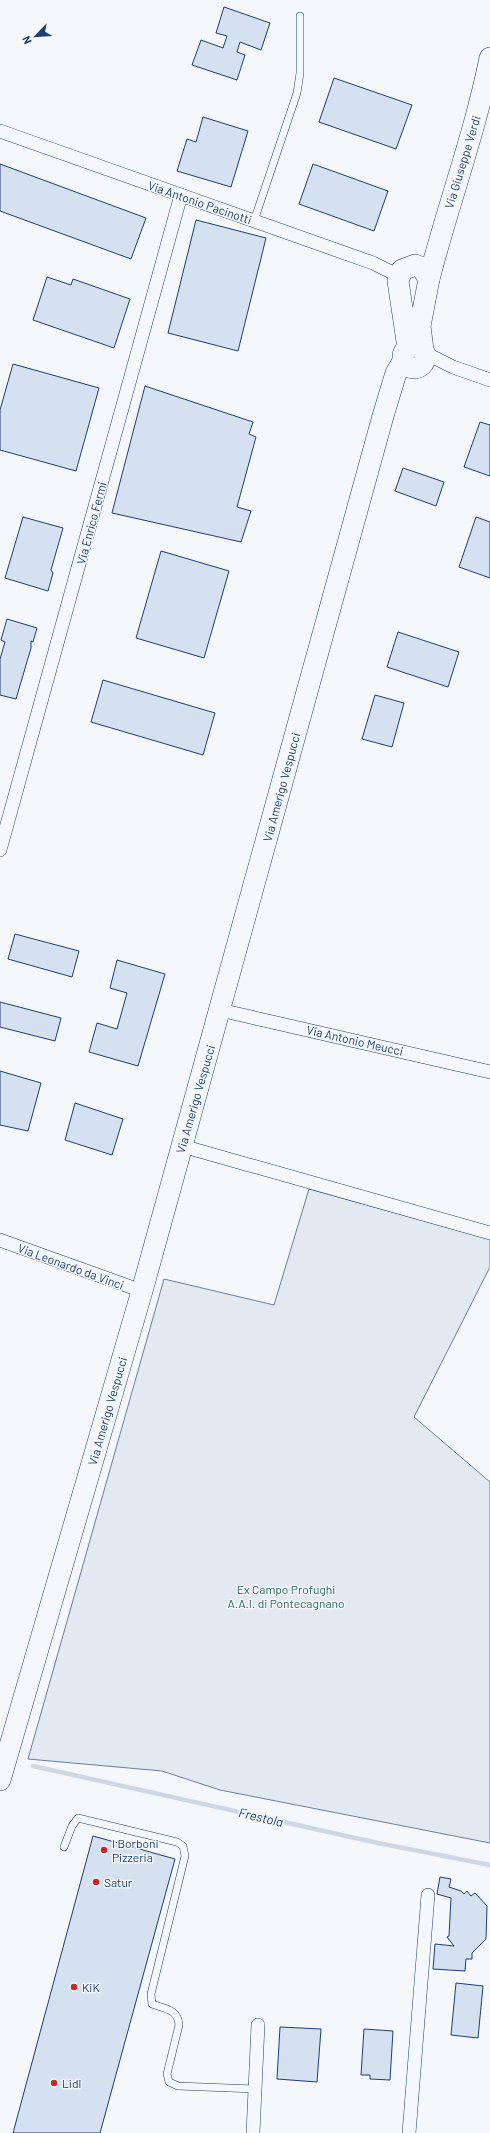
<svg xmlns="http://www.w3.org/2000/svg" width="490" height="2133" viewBox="0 0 490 2133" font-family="Barlow,sans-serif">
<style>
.green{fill:#e3e9f0;stroke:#687fa3}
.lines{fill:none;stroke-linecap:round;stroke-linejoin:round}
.stream{stroke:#cfd7e4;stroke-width:4.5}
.building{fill:#d5e0f0;stroke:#1d3f73}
.lane-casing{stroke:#1d3f73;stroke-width:8}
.street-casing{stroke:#1d3f73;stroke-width:14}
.primary-casing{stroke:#1d3f73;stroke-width:22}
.lane{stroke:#f4f7fb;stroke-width:7}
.street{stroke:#f4f7fb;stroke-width:13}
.primary{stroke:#f4f7fb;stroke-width:21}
.poi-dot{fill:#c62828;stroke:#f4f7fb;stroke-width:1.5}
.labels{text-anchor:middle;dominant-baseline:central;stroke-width:3;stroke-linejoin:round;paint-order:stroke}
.street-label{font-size:12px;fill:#1d3f73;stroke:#f4f7fb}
.park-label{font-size:12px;fill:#2c6c60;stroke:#f4f7fb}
.poi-label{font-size:12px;fill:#1d3f73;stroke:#f4f7fb;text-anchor:start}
.water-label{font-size:13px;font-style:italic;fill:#1d3f73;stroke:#f4f7fb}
</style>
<rect width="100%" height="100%" fill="#f4f7fb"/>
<polygon class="green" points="309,1189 490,1239 490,1267 414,1417 490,1482 490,1843 220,1790 162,1771 28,1759 164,1279 274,1305"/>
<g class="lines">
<polyline class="stream" points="33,1766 378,1843 490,1865"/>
</g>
<g class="building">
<polygon points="224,7 270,23 261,50 240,42 237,52 245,55 237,80 192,65 201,40 223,48 227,36 216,33"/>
<polygon points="334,78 412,105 396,149 319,122"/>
<polygon points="203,117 248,131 231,187 177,171 187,139 196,142"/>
<polygon points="0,164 146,218 131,259 0,211"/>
<polygon points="313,164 388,191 374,231 299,204"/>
<polygon points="196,220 266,238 238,351 168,333"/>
<polygon points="47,277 71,285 73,279 130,299 114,348 33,320"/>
<polygon points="13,364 99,388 76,471 0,450 0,410"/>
<polygon points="145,386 253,422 249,434 256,437 237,507 251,511 241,542 112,513"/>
<polygon points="480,422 490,425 490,476 464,467"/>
<polygon points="403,468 444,482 436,506 395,491"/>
<polygon points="23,517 63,528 51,570 53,573 48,591 5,578"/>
<polygon points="476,517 490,522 490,578 459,567"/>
<polygon points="161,551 229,571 204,658 136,638"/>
<polygon points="7,619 37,628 33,642 31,641 31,648 16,699 0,695 0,659 5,642 1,640"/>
<polygon points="398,632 459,652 448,687 387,667"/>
<polygon points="103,680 215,713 203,755 91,722"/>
<polygon points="375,695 404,703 392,747 362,739"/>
<polygon points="15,934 79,951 72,977 8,959"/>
<polygon points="117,960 165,974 138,1066 89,1052 97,1023 117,1029 127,993 110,988"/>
<polygon points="0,1002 61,1018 55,1041 0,1027"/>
<polygon points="0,1071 41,1083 28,1131 0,1125"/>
<polygon points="75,1103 123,1119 112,1155 65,1140"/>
<polygon points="93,1836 175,1859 100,2133 13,2133"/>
<polygon points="440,1877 451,1879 449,1887 461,1891 464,1894 467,1891 471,1896 475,1893 487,1906 486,1939 472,1953 472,1959 466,1959 465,1971 433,1969 435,1944 454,1946 447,1937 449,1936 451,1898 437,1894"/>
<polygon points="456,1983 483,1986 478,2038 451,2035"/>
<polygon points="280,2027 321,2029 317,2082 277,2079"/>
<polygon points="364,2029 393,2031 390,2080 370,2079 370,2075 361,2075"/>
</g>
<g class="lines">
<g class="lane-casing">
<g id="lane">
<polyline points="254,221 297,93 300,73 300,16"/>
<path d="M 64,1847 L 72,1826 L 78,1818 L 177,1842 L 183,1846 L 185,1856 L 151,1994 L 152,2004 C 165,2009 178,2009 179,2025 L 167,2074 L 169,2082 L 178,2086 L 255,2089"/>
</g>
</g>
<g class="street-casing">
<g id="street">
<polyline points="0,131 373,263 399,276"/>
<polyline points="425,353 453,367 490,380"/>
<polyline points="0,850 181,195"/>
<polyline points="220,1010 490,1072"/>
<polyline points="182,1146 490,1233"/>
<polyline points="0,1240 142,1291"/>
<polyline points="253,2133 258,2025"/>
<polyline points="409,2133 428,1895"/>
</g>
</g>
<g class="primary-casing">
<g id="primary">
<path d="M 429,279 C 448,205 475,133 490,58"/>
<circle cx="414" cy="357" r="11"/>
<polyline points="408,348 398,281 402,270 415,265 422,268 429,279 420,326 423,350"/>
<polyline points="0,1780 142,1291 383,416 396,373 403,361"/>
</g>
</g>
<use href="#lane" class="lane"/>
<use href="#street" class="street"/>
<use href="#primary" class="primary"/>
</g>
<g class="poi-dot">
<circle cx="104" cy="1850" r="4"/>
<circle cx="96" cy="1882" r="4"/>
<circle cx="74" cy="1987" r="4"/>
<circle cx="54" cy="2083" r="4"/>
</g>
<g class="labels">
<g class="street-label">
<text transform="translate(462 162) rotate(-73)">Via Giuseppe Verdi</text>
<text transform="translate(200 202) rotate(19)">Via Antonio Pacinotti</text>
<text transform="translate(91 523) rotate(-75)">Via Enrico Fermi</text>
<text transform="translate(281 787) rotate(-75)">Via Amerigo Vespucci</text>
<text transform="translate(355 1040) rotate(13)">Via Antonio Meucci</text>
<text transform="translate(195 1099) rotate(-74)">Via Amerigo Vespucci</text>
<text transform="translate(71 1266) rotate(20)">Via Leonardo da Vinci</text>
<text transform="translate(107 1411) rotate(-74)">Via Amerigo Vespucci</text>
</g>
<g class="park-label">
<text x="286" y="1589">Ex Campo Profughi<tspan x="286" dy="14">A.A.I. di Pontecagnano</tspan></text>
</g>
<g class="poi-label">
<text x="112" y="1843">I Borboni<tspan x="112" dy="14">Pizzeria</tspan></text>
<text x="104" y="1882">Satur</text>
<text x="82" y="1987">KiK</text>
<text x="62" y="2083">Lidl</text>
</g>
<g class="water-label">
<text transform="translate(261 1817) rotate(13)">Frestola</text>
</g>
</g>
<g transform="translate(36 36) rotate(245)" stroke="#f4f7fb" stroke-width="3" paint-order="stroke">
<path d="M0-3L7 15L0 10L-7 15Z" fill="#1d3f73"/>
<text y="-6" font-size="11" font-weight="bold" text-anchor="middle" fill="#1d3f73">N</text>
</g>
</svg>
